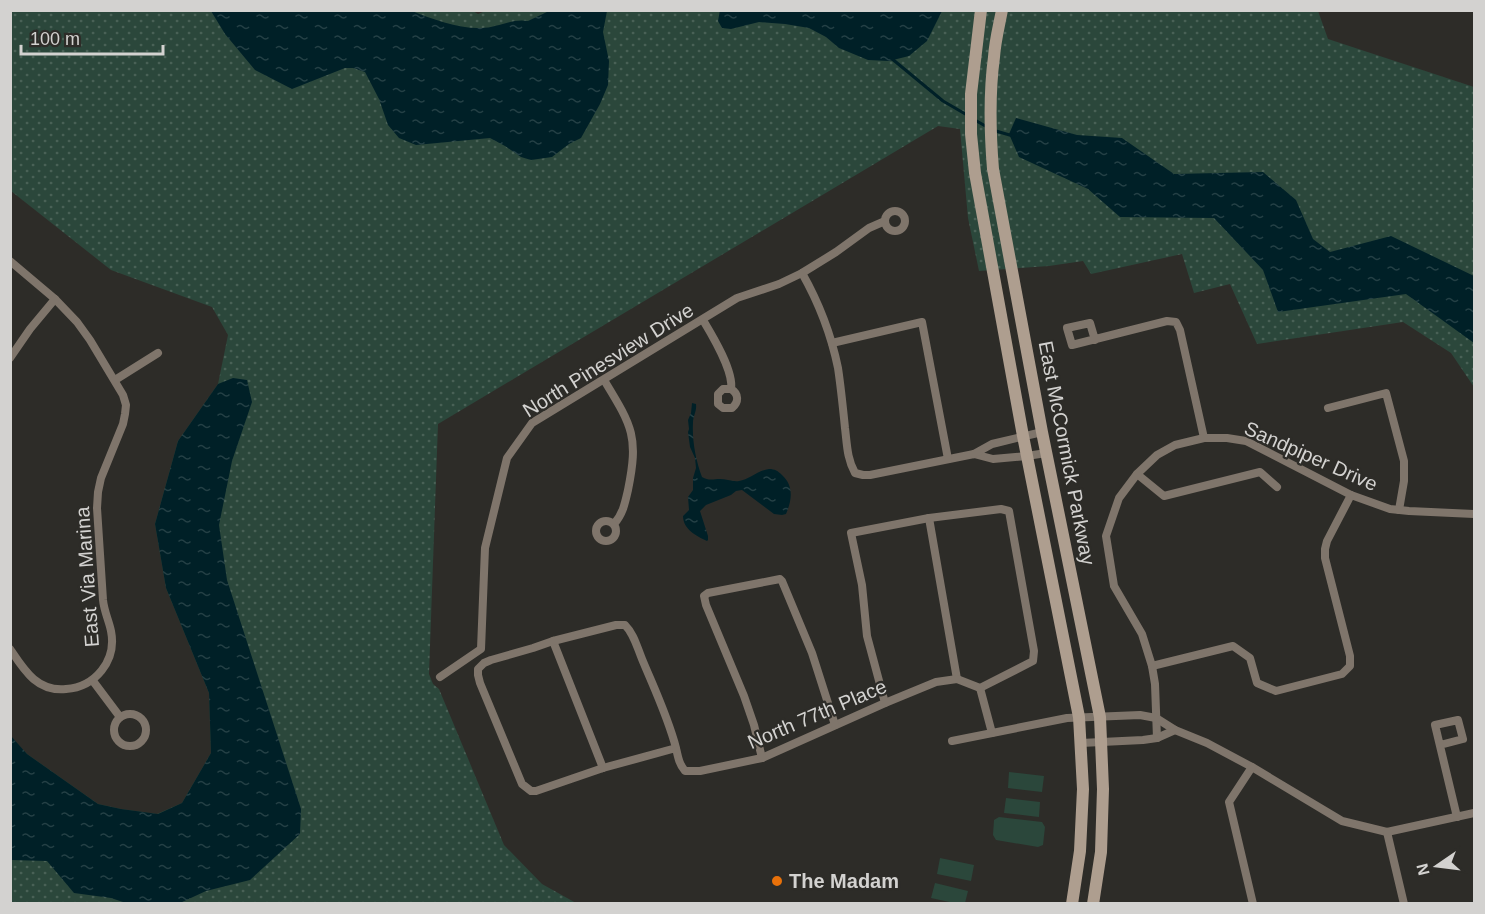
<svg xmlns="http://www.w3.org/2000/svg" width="1485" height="914" viewBox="0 0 1485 914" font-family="Arial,sans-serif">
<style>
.grass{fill:url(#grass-dots)}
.pitch{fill:#2b473b}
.water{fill:url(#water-ripples)}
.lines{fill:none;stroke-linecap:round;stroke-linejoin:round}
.stream{stroke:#002027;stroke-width:3}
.street{stroke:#7f756b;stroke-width:8}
.secondary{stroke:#ae9e8f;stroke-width:12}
.food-dot{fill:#e8710a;stroke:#2d2c28;stroke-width:2}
.labels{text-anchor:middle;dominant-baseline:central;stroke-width:4.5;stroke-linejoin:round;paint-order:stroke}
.street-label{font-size:20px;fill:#d3d2d0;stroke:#2d2c28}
.poi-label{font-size:20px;font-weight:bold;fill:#d3d2d0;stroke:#2d2c28;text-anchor:start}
</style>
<defs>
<pattern id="grass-dots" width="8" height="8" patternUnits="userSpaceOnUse" patternTransform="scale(1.5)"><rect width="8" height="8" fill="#2b473b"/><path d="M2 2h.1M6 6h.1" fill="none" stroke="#496156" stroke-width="1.8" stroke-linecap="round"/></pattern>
<pattern id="water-ripples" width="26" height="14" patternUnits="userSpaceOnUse" patternTransform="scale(1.5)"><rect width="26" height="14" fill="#002027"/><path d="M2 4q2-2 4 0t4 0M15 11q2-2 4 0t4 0" fill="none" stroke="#244045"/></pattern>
</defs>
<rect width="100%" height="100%" fill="#2d2c28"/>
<polygon class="grass" points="471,10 478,14 488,10 1318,11 1328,39 1474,87 1474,387 1451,353 1403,322 1257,344 1230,284 1194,293 1182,254 1091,274 1083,261 1049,266 979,271 968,218 960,129 938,126 438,424 429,674 433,684 439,689 504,845 542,884 576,903 11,903 10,736 27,754 98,804 121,809 157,814 182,803 211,753 209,693 166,588 155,524 178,441 218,384 228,335 212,307 111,270 11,191 11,11"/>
<g class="pitch">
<polygon points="1009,772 1044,776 1042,792 1008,788"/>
<polygon points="1006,798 1040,802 1039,817 1004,813"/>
<polygon points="999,817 1042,822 1045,827 1043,845 1038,847 996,840 993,835 994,820"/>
<polygon points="940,858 974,865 971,881 937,874"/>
<polygon points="935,883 968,891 965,903 954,903 931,898"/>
</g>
<g class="water">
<polygon points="720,10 942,10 942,11 927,41 909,56 889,61 868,60 839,48 826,37 809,28 785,24 759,22 731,29 722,28 718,21"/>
<path d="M 211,11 L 412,11 C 432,19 460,29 481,28 C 497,28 512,18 528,21 L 549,11 L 607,11 L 603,32 L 609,61 L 608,85 L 600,104 L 581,138 L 569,144 L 552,157 L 531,160 L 521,157 L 505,146 L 490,138 L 416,145 L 399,138 L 388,125 L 379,99 L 365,72 L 353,68 L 345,68 L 292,89 L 255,70 L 225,34 Z"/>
<polygon points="1016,118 1077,135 1122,138 1174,174 1263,172 1296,200 1313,239 1330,252 1391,236 1474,276 1474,343 1406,294 1278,312 1263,270 1214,218 1120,217 1088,189 1019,157 1009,134"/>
<polygon points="233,378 247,380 252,402 232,461 219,525 227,580 301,809 300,834 250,880 206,891 180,903 126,903 111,898 74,893 47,861 11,860 11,736 27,754 98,804 121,809 158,814 182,803 211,753 209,693 166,588 155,524 178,441 218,384"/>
<path d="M 692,403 L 696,404 C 697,411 693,416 693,423 C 692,441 696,461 702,477 C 709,481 713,479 720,479 C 726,479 733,482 739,481 C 749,480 758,470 769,469 C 775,469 778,471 782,475 C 794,486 792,500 786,514 L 782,515 L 774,514 L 742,490 L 736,491 L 731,495 L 706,505 L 700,511 L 708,536 L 708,540 L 707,541 C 696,536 683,529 683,516 L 689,510 L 688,497 L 693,490 L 693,478 L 696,468 L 695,458 L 690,447 L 688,432 L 689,429 L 688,420 L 691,413 Z"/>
</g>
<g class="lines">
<g class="stream">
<polyline points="891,58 943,101 967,115"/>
<polyline points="975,120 987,127"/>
<polyline points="996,131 1013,136"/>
</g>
<g class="street">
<circle cx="895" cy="221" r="10"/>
<path d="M 10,261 L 55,299 L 77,322 L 90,340 L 123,395 L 126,405 L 125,414 L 123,424 L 101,478 L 98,492 L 97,508 C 99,539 101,569 103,600 C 104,611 109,621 111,631 C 117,661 95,687 66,689 C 37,692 24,670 10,649"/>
<path d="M 802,273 C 819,303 831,334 838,368 C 841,388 843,408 845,428 C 847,444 847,459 855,473 L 863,475 L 870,475 L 974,454 L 993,459 L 1027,456 L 1046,453"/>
<path d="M 703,320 C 712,335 734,371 731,389 C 739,394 739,402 732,408 L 723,408 L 718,404 L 718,394 L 723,389 L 731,389"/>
<polyline points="1095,340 1090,323 1067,328 1072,345 1167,321 1176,322 1180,330 1204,438"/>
<polyline points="832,343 922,322 948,459"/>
<polyline points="10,358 30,329 55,299"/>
<polyline points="115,380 158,353"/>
<path d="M 604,380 C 632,426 639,436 628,490 C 625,503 623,514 614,524"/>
<polyline points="1328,408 1386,393 1404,461 1404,481 1399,510"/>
<polyline points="974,454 992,444 1042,432"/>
<polyline points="1137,474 1164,496 1260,472 1277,487"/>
<polyline points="929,518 957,679"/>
<circle cx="606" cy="531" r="10"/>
<polyline points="553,641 603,768"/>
<polyline points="1152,666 1233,646 1250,658 1257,683 1276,691 1342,674 1350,666 1350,656 1325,558 1325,549 1327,541 1351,495"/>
<polyline points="440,677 481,649 485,548 507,458 532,423 737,298 779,284 802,273 836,252 869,228 885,221"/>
<polyline points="93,681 120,717"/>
<polyline points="980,688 992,733"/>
<polyline points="885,703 867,636 862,585 851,533 929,518 1001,509 1009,511 1034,651 1033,661 980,688"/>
<circle cx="130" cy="730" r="16"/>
<polyline points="1157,738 1155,684 1152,666 1142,634 1114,586 1106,536 1119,498 1137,474 1157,455 1175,445 1204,438 1227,438 1246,441 1351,495 1390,509 1409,511 1474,514"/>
<polyline points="952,741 1067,718 1140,715 1156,718 1175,730 1207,743 1252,767 1342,821 1387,832 1474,813"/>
<polyline points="1081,743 1143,740 1157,738 1175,730"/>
<polyline points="1440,745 1463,739 1458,720 1435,725 1457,817"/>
<path d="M 676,748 C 668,717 654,688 642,659 C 637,647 634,634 625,625 L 616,625 L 553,641 L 533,648 L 491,660 L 484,663 L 478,669 L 478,675 L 480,683 L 522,784 L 531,791 L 536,791 L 603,768 L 676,748 C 678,757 679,764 685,771 L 700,771 L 762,758 L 885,703 L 936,682 L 957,679 L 980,688"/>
<polyline points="762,758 754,725 744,696 706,605 704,596 708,593 780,579 782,581 812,653 835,725"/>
<polyline points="1252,767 1229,802 1253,904"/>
<polyline points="1387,832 1404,904"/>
</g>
<g class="secondary">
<polyline points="981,10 971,94 971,134 975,173 1023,436 1079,717 1083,789 1080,851 1072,904"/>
<path d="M 1002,10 C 999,26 995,41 994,57 C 989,94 990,132 993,169 L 1042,432 L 1100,717 L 1103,789 L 1101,852 L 1093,904"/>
</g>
</g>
<circle class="food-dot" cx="777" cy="881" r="6"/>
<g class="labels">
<g class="street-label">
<text transform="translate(608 360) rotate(-32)">North Pinesview Drive</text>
<text transform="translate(1067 453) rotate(79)">East McCormick Parkway</text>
<text transform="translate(1311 456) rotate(24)">Sandpiper Drive</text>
<text transform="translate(87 577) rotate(-94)">East Via Marina</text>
<text transform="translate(817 714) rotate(-23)">North 77th Place</text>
</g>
<g class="poi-label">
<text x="789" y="881">The Madam</text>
</g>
</g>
<rect width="1485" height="914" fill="none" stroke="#d3d2d0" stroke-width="24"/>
<g transform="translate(1437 866) rotate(256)" stroke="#2d2c28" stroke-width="4.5" paint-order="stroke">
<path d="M0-4.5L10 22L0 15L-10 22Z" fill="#d3d2d0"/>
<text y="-9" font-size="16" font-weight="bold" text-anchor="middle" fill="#d3d2d0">N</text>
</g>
<path d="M21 45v9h142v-9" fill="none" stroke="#d3d2d0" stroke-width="3"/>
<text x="30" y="45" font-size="18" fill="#d3d2d0" stroke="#2d2c28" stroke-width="4.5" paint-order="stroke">100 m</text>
</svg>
